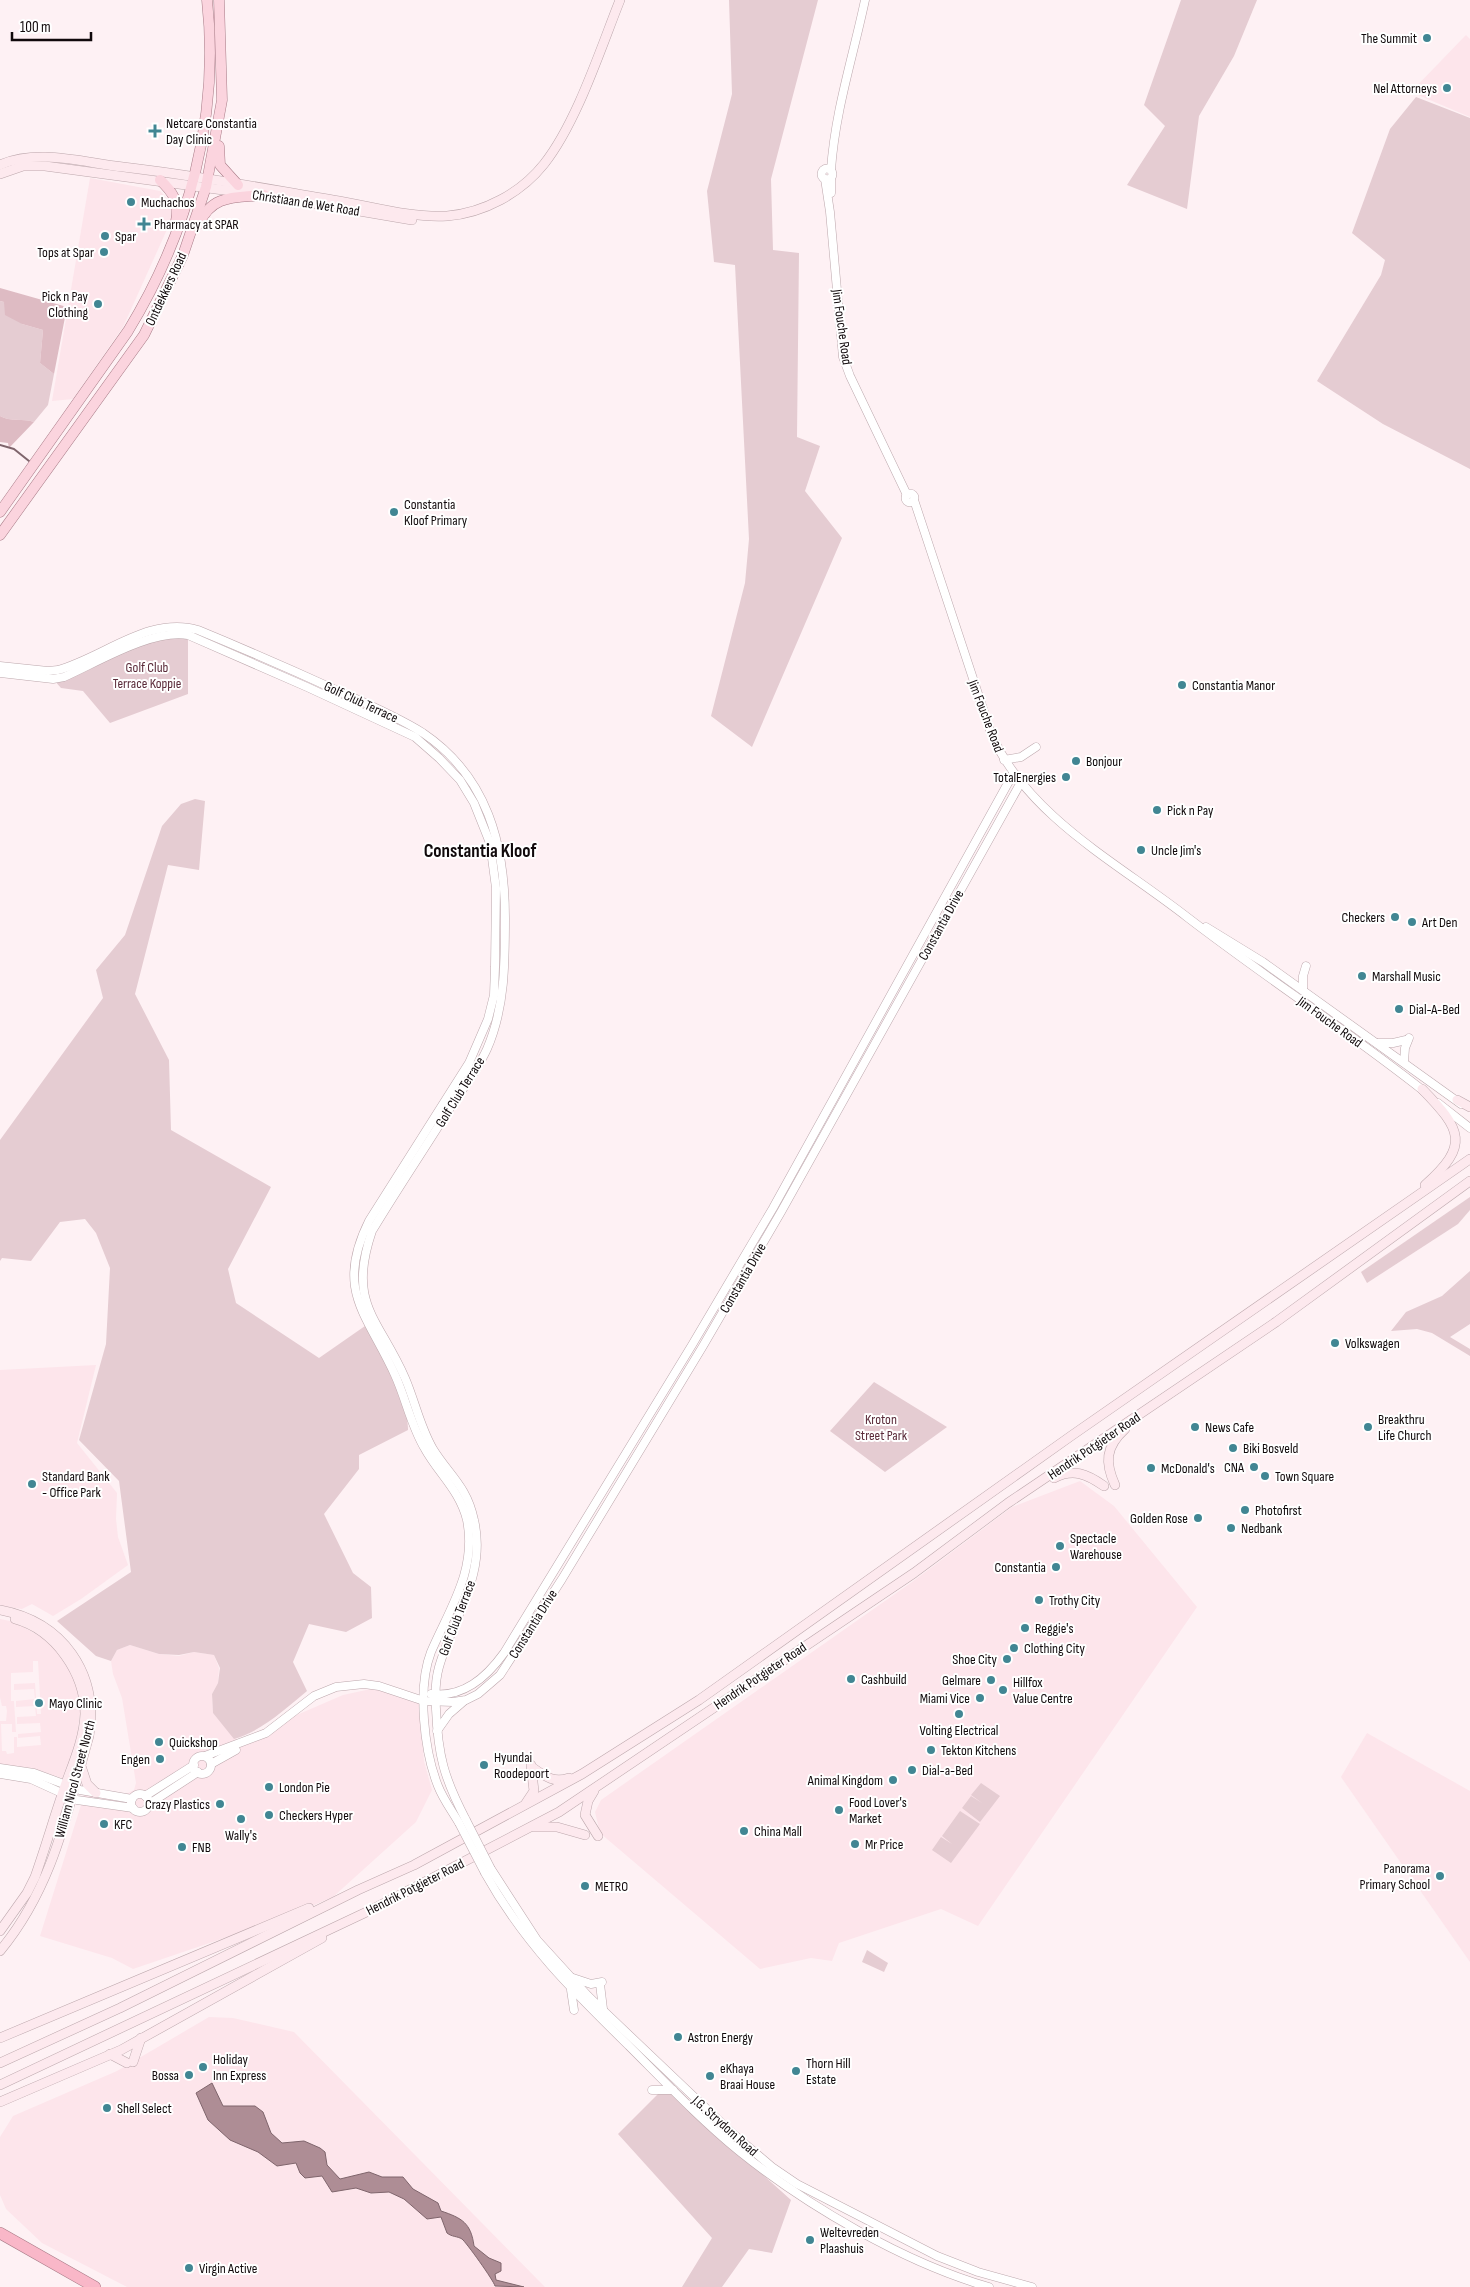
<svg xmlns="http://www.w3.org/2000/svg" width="1470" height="2287" viewBox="0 0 1470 2287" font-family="'Sofia Sans Condensed',sans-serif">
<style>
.built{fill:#fde5eb;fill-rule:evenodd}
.green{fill:#e5ccd2}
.forest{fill:#debbc3}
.water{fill:#ae8d95;stroke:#7f656c}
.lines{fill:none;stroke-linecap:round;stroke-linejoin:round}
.stream{stroke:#7f656c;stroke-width:2}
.tertiary-casing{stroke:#bca7ac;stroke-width:9}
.secondary-casing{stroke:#bca7ac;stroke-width:10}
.primary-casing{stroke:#a77a86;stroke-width:11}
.motorway-casing{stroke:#a77a86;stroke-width:12}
.tertiary{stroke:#fff;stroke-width:8}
.secondary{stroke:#fde9ee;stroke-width:9}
.primary{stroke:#fbd4de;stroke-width:10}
.motorway{stroke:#f9b7c8;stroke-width:11}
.tertiary-bridge-casing{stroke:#bca7ac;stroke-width:9;stroke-linecap:butt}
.tertiary-bridge{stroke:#fff;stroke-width:8}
.poi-dot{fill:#418693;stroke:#fff;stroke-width:2}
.labels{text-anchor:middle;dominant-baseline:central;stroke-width:4;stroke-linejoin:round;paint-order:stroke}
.poi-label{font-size:14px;fill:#10090b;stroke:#fff;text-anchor:start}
.street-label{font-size:14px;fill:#10090b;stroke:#fff}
.park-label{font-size:14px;fill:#5a2a39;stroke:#fff}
.district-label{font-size:19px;font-weight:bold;fill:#10090b;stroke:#fff}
</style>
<rect width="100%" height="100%" fill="#fef1f4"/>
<g class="built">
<polygon points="1466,35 1470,39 1470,117 1411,92"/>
<polygon points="90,178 160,191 169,201 174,214 123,327 73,399 52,401"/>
<polygon points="96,1365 77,1443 117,1493 116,1519 118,1537 128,1565 81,1599 53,1616 32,1604 22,1609 0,1606 0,1370"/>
<polygon points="1080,1481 1114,1506 1197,1607 978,1926 941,1909 839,1943 832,1961 811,1958 760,1969 600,1833 595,1812 601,1800 912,1582 1012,1507"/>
<path d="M 0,1619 L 15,1622 L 41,1637 L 62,1655 L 75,1680 L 81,1706 L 77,1736 L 65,1779 L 32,1768 L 0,1765 L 0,1721 L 6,1721 L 7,1711 L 6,1706 L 2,1706 L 0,1697 ZM 33,1661 L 38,1661 L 41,1714 L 37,1714 L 35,1683 L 14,1684 L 14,1690 L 34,1689 L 35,1699 L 16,1701 L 16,1707 L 35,1706 L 36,1716 L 17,1717 L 17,1724 L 40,1723 L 41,1732 L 18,1734 L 18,1738 L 40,1736 L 41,1745 L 17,1747 L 17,1737 L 14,1737 L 14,1753 L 7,1754 L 6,1751 L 2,1751 L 1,1724 L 12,1724 L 12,1732 L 16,1732 L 14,1701 L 11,1701 L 11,1673 L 33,1672 Z"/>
<polygon points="130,1645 159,1654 179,1656 194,1652 214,1655 219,1668 218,1683 212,1694 213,1713 241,1744 253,1734 343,1695 380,1687 419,1703 424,1761 432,1790 416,1822 333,1897 286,1917 133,1969 112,1958 40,1936 86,1789 122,1796 134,1790 136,1783 122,1698 113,1674 111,1661 117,1650"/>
<polygon points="1367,1733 1470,1791 1470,1962 1341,1777"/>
<polygon points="209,2017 233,2018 294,2032 545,2287 127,2287 42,2243 6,2209 0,2195 0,2137 13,2116 117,2071"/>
</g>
<g class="green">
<polygon points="729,0 818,0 771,179 773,250 799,253 797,437 820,446 805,491 842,538 752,747 711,716 745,583 749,539 735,265 714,262 707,191 732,94"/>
<polygon points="1181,0 1257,0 1234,56 1199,116 1187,209 1127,185 1165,126 1144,105"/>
<polygon points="1416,97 1470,118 1470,469 1383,424 1317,381 1381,275 1385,260 1352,233 1390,129"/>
<path d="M 0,301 L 4,302 L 22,324 L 43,330 L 40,363 L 54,374 L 48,405 L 34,422 C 23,418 10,422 0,416 Z"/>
<polygon points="188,635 188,694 110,723 83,691 61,688 53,679 144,642"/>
<path d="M 195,799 L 205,801 L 199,870 L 168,865 L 135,994 L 169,1060 L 171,1130 L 271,1187 L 228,1269 L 236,1303 L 319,1358 L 365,1326 C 379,1352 409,1401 408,1430 L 359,1455 L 359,1469 L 324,1514 L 353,1573 L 371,1587 L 372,1618 L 346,1632 L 309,1624 L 293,1662 L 307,1691 C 285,1709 262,1731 234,1739 L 213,1713 L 212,1694 L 218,1683 L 220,1668 L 214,1655 L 194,1652 L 179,1655 L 159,1654 L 130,1645 L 117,1650 L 111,1661 L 96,1656 L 57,1621 L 131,1572 L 119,1481 L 79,1440 L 106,1344 L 110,1268 L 96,1233 L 85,1219 L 60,1222 L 31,1261 L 2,1258 L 0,1261 L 0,1140 L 103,998 L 96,970 L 125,935 L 162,826 L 181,804 Z"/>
<polygon points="1470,1197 1470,1210 1458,1224 1367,1283 1361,1272"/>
<polygon points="1470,1271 1470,1324 1450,1337 1470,1349 1470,1356 1432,1333 1417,1329 1391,1331 1406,1312 1442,1296"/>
<polygon points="874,1382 947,1427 885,1472 830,1431"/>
<polygon points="981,1783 1000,1796 980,1822 962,1808 971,1796 982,1803 971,1795"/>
<polygon points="960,1811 980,1824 951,1863 932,1850 941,1837 952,1844 942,1836"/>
<polygon points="867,1950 888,1963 884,1972 862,1962"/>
<polygon points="665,2087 791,2200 772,2253 749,2249 722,2287 682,2287 712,2238 618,2134"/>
</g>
<g class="forest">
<polygon points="0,288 67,307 54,374 40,363 43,330 22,324 5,315 4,302 0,301"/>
<path d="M 0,416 C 10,422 23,418 34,422 L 9,448 L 8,443 L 0,442 Z"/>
</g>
<path class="water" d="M 212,2083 L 223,2106 L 255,2106 L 263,2112 L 271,2133 L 282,2143 L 304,2141 L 320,2148 L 325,2152 L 327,2165 L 340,2179 L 369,2172 L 382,2177 L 403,2177 L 413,2189 L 438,2203 L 441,2211 C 462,2218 471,2223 474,2246 L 489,2258 L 501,2263 L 501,2271 L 495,2274 L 496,2280 L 524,2287 L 495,2286 C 494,2281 466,2242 462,2239 C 457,2236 452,2237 447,2233 L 441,2217 L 427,2219 L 404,2199 L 389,2192 L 371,2193 L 356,2188 L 332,2192 L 322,2176 L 305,2178 L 300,2173 L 296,2163 L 277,2166 L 258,2152 L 230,2140 L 208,2120 L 196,2093 Z"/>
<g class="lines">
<polyline class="stream" points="0,445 14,449 29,461"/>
<g class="tertiary-casing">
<g id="tertiary">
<circle cx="827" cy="174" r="5.5"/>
<path d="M 831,170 C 835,111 853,57 865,0"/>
<polyline points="825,179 830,212 843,357 850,376 907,495"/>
<polyline points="831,193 831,178"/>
<circle cx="910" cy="498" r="4.5"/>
<path d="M 914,500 L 992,736 C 1030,818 1118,863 1187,917 C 1265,977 1348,1031 1425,1092"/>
<path d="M 0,666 L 48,671 L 58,670 C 103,658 149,615 198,630 C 244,649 290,669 336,690 C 365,703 396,716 423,733 C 488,777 505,845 505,918 C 505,963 505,1008 487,1049 C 477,1071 461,1091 448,1111 C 423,1151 396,1191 372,1231 C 347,1304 378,1317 405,1378 C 415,1401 420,1427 433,1449 C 449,1475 467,1486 474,1520 C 487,1575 453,1617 439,1667 C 435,1681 435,1695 436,1709 C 438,1756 444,1778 466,1820"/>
<path d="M 0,673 L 53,679 L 64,677 C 98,662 151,629 188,635 L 307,687 L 415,737 L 439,758 L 460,780 L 474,803 L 490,843 L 496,888 L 495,967 L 494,995 L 488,1019 L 469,1063 L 369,1221 C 334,1291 368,1315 395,1375 C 406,1399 411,1426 425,1449 C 439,1474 460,1491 467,1520 C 477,1570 450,1608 431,1652 C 417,1688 424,1751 438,1786 C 443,1799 452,1811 459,1823"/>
<polyline points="1004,760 1021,757 1036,747"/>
<polyline points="1206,927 1263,962 1461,1104"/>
<polyline points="1303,990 1303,976 1306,966"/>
<polyline points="1377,1043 1393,1043 1406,1040"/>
<polyline points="1404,1062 1405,1048 1409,1038"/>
<polyline points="1438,1103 1470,1128"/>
<path d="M 431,1694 C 463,1698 486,1678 504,1653 L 692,1345 L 773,1208 L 1013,774"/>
<polyline points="437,1731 449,1714 464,1701"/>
<polyline points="205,1756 266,1733 314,1696 336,1687 364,1684 379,1686 424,1701 453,1702 466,1700 478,1694 500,1675 562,1579 703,1346 781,1212 1020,784"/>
<circle cx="202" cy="1765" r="9"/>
<polyline points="211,1764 236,1750"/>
<polyline points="0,1768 34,1773 80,1790 132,1799"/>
<polyline points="0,1774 31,1779 77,1800 133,1808"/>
<circle cx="140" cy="1803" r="9"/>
<polyline points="145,1796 194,1765"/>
<polyline points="149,1804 198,1772"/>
<polyline points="491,1869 537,1940 588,1996 731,2132 772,2167 797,2184 937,2256 978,2272 1032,2287"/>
<path d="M 485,1873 C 524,1943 573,1991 629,2046 C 665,2082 700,2119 739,2151 C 807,2206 905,2263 989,2287"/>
<polyline points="573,1978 591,1984 602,1982"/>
<polyline points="600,1984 603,2009"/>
<polyline points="571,1990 574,2010"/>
<polyline points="652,2090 673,2090"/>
</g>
</g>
<g class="secondary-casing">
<g id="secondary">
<path d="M 0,165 C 38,148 84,163 123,167 C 195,175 267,189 339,201 C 374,207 411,218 447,216 C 484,213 521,193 544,164 C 577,122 600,50 620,0"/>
<polyline points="0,174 23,166 45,166 283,198 412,220"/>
<path d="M 1422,1089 C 1462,1130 1470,1145 1425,1185"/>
<polyline points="1457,1100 1470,1107"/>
<path d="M 1054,1478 C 1073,1468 1087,1474 1104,1486"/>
<path d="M 1115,1485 C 1105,1463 1105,1447 1125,1429"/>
<path d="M 0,1610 C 63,1622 99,1673 89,1736 C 67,1813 53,1887 0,1951"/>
<polyline points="81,1766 87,1784 96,1793"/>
<path d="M 533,1768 C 546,1777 554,1783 569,1778"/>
<polyline points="594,1791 588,1801 585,1815 598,1836"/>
<polyline points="526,1803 534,1791 531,1765"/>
<polyline points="534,1827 557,1827 585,1835"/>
<path d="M 0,1931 L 27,1893 L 35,1877 C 46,1846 55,1814 66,1783 C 74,1761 84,1738 85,1714 C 85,1673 55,1630 15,1619"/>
<polyline points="0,2038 309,1908"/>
<polyline points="110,2054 127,2063"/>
<polyline points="133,2062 141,2038"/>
<polyline points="0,2063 120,2008 358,1890 414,1865 582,1774 699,1700 1071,1436 1470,1159"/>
<polyline points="0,2085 375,1908 559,1812 914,1573 1008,1503 1276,1322 1470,1181"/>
<polyline points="0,2102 121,2050 322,1938"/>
</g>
</g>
<g class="primary-casing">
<g id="primary">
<polyline points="219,146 220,165 238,185"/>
<path d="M 160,180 C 173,192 180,203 176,221"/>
<path d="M 199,224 C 212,194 235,198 264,195"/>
<path d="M 0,512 L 128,331 C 189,231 220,117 207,0"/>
<polyline points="0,535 144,335 183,255 206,187 222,100 219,0"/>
</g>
</g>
<g class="motorway-casing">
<polyline id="motorway" points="0,2233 95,2287"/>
</g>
<use href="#tertiary" class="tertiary"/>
<use href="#secondary" class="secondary"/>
<use href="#primary" class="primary"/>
<use href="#motorway" class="motorway"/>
<g class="tertiary-bridge-casing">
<g id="tertiary-bridge">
<polyline points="466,1820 491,1869"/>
<polyline points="459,1823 485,1873"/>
</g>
</g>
<use href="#tertiary-bridge" class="tertiary-bridge"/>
</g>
<g class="poi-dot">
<circle cx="1427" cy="38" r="5"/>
<circle cx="1447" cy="88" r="5"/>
<path d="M152.5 123.5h5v5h5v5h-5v5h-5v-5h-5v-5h5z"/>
<circle cx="131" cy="202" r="5"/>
<path d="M141.5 216.5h5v5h5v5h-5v5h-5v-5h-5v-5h5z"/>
<circle cx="105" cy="236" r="5"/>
<circle cx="104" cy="252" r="5"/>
<circle cx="98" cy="304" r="5"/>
<circle cx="394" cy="512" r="5"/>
<circle cx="1182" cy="685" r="5"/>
<circle cx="1076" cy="761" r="5"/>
<circle cx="1066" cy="777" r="5"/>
<circle cx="1157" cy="810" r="5"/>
<circle cx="1141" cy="850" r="5"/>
<circle cx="1395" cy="917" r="5"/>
<circle cx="1412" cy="922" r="5"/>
<circle cx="1362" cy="976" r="5"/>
<circle cx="1399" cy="1009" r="5"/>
<circle cx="1335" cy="1343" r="5"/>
<circle cx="1195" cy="1427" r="5"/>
<circle cx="1368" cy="1427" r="5"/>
<circle cx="1233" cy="1448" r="5"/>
<circle cx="1254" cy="1467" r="5"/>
<circle cx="1151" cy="1468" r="5"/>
<circle cx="1265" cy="1476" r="5"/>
<circle cx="32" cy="1484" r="5"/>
<circle cx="1245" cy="1510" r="5"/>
<circle cx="1198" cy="1518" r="5"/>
<circle cx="1231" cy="1528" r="5"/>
<circle cx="1060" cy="1546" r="5"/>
<circle cx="1056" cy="1567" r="5"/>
<circle cx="1039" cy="1600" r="5"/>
<circle cx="1025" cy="1628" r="5"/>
<circle cx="1014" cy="1648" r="5"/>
<circle cx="1007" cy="1659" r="5"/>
<circle cx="851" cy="1679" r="5"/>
<circle cx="991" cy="1680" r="5"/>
<circle cx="1003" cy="1690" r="5"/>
<circle cx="980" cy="1698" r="5"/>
<circle cx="39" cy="1703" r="5"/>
<circle cx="959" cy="1714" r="5"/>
<circle cx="159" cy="1742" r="5"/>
<circle cx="931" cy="1750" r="5"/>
<circle cx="160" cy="1759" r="5"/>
<circle cx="484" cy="1765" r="5"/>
<circle cx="912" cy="1770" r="5"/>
<circle cx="893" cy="1780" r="5"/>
<circle cx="269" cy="1787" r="5"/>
<circle cx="220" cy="1804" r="5"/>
<circle cx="839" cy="1810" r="5"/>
<circle cx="269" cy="1815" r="5"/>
<circle cx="241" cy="1819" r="5"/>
<circle cx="104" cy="1824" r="5"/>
<circle cx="744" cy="1831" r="5"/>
<circle cx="855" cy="1844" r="5"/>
<circle cx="182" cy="1847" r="5"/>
<circle cx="1440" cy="1876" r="5"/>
<circle cx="585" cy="1886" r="5"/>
<circle cx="678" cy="2037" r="5"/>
<circle cx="203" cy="2067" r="5"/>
<circle cx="796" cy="2071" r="5"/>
<circle cx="189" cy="2075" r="5"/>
<circle cx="710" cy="2076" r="5"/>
<circle cx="107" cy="2108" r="5"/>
<circle cx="810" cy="2240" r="5"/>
<circle cx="189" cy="2268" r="5"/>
</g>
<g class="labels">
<g class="poi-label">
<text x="1417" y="38" text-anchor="end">The Summit</text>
<text x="1437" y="88" text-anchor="end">Nel Attorneys</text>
<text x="166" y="123">Netcare Constantia<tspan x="166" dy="16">Day Clinic</tspan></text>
<text x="141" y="202">Muchachos</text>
<text x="154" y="224">Pharmacy at SPAR</text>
<text x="115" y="236">Spar</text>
<text x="94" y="252" text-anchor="end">Tops at Spar</text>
<text x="88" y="296" text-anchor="end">Pick n Pay<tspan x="88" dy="16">Clothing</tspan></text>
<text x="404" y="504">Constantia<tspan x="404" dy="16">Kloof Primary</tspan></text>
<text x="1192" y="685">Constantia Manor</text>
<text x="1086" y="761">Bonjour</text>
<text x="1056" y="777" text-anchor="end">TotalEnergies</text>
<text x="1167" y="810">Pick n Pay</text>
<text x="1151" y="850">Uncle Jim's</text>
<text x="1385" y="917" text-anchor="end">Checkers</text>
<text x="1422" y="922">Art Den</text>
<text x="1372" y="976">Marshall Music</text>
<text x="1409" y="1009">Dial-A-Bed</text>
<text x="1345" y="1343">Volkswagen</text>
<text x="1378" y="1419">Breakthru<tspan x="1378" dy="16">Life Church</tspan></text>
<text x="1205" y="1427">News Cafe</text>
<text x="1243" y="1448">Biki Bosveld</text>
<text x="1244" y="1467" text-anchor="end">CNA</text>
<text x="1161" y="1468">McDonald's</text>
<text x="42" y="1476">Standard Bank<tspan x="42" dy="16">- Office Park</tspan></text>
<text x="1275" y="1476">Town Square</text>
<text x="1255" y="1510">Photofirst</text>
<text x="1188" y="1518" text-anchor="end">Golden Rose</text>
<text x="1241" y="1528">Nedbank</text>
<text x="1070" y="1538">Spectacle<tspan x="1070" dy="16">Warehouse</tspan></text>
<text x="1046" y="1567" text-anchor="end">Constantia</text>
<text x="1049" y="1600">Trothy City</text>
<text x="1035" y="1628">Reggie's</text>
<text x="1024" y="1648">Clothing City</text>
<text x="997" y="1659" text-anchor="end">Shoe City</text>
<text x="861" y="1679">Cashbuild</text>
<text x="981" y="1680" text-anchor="end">Gelmare</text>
<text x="1013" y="1682">Hillfox<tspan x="1013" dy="16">Value Centre</tspan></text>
<text x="970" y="1698" text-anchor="end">Miami Vice</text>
<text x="49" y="1703">Mayo Clinic</text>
<text x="959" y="1730" text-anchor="middle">Volting Electrical</text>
<text x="169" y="1742">Quickshop</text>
<text x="941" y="1750">Tekton Kitchens</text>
<text x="494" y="1757">Hyundai<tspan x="494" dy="16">Roodepoort</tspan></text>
<text x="150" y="1759" text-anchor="end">Engen</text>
<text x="922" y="1770">Dial-a-Bed</text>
<text x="883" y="1780" text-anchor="end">Animal Kingdom</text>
<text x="279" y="1787">London Pie</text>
<text x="849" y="1802">Food Lover's<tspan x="849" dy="16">Market</tspan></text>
<text x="210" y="1804" text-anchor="end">Crazy Plastics</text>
<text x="279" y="1815">Checkers Hyper</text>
<text x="114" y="1824">KFC</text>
<text x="754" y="1831">China Mall</text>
<text x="241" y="1835" text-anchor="middle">Wally's</text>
<text x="865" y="1844">Mr Price</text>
<text x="192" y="1847">FNB</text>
<text x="1430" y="1868" text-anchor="end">Panorama<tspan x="1430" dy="16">Primary School</tspan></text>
<text x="595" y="1886">METRO</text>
<text x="688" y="2037">Astron Energy</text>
<text x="213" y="2059">Holiday<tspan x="213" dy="16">Inn Express</tspan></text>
<text x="806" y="2063">Thorn Hill<tspan x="806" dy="16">Estate</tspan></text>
<text x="720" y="2068">eKhaya<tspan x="720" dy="16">Braai House</tspan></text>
<text x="179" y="2075" text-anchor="end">Bossa</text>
<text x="117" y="2108">Shell Select</text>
<text x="820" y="2232">Weltevreden<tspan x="820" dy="16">Plaashuis</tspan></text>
<text x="199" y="2268">Virgin Active</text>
</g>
<g class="street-label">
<text transform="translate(306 203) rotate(9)">Christiaan de Wet Road</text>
<text transform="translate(166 289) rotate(-65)">Ontdekkers Road</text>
<text transform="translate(842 327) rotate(82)">Jim Fouche Road</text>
<text transform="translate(361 702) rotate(25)">Golf Club Terrace</text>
<text transform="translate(986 716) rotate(69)">Jim Fouche Road</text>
<text transform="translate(941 925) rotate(-61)">Constantia Drive</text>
<text transform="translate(1330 1022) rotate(36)">Jim Fouche Road</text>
<text transform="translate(460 1092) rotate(-58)">Golf Club Terrace</text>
<text transform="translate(743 1278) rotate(-60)">Constantia Drive</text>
<text transform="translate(1094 1446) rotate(-34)">Hendrik Potgieter Road</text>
<text transform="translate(457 1618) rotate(-69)">Golf Club Terrace</text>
<text transform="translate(533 1624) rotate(-58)">Constantia Drive</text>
<text transform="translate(760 1676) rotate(-34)">Hendrik Potgieter Road</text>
<text transform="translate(75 1779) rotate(-75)">William Nicol Street North</text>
<text transform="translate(415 1887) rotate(-27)">Hendrik Potgieter Road</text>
<text transform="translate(725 2126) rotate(42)">J.G. Strydom Road</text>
</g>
<g class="park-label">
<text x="147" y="667">Golf Club<tspan x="147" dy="16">Terrace Koppie</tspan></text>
<text x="881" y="1419">Kroton<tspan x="881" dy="16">Street Park</tspan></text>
</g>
<g class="district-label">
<text x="480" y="851">Constantia Kloof</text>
</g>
</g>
<path d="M12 32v8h79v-8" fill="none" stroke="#10090b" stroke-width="2.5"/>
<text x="20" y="32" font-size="15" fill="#10090b" stroke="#ffffff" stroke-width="4" paint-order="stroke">100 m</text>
</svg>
